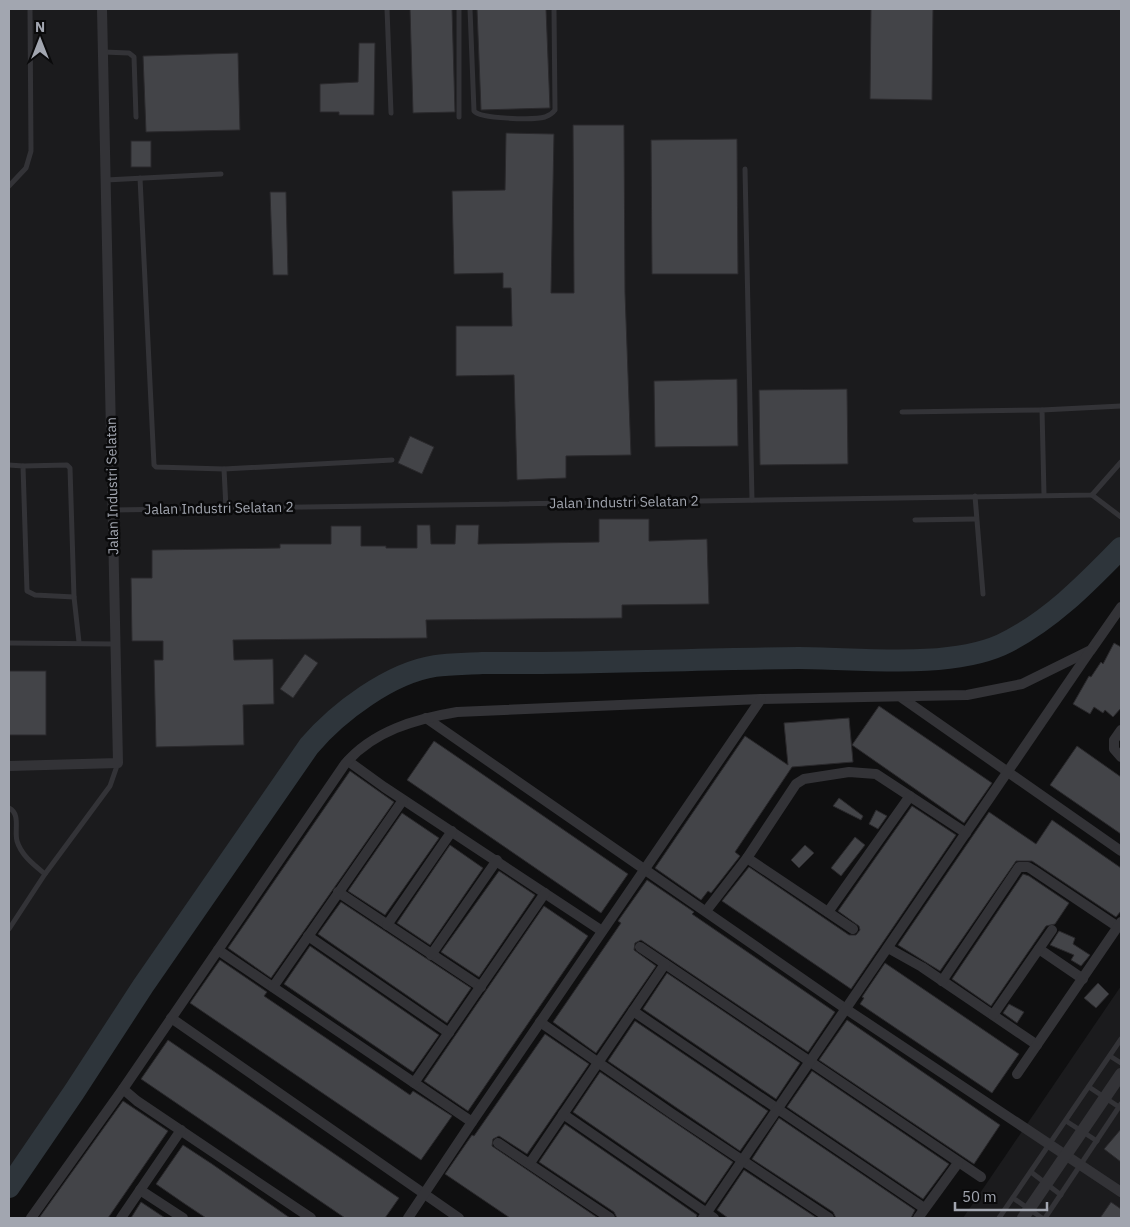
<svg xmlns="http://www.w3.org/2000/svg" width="1130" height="1227" viewBox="0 0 1130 1227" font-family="'IBM Plex Sans',sans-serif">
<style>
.built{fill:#1b1b1d}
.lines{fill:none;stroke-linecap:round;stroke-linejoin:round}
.river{stroke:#2e353b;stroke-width:22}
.building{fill:#434448;stroke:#2a292c}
.service{stroke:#333337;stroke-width:5}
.minor{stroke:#333337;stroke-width:10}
.tertiary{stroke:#333337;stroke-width:12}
.labels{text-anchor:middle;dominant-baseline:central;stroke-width:5;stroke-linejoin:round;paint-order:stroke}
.street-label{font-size:14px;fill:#a2a6b0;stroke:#0a0a0b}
</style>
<rect width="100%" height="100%" fill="#0f0f10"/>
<g class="built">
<polygon points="9,9 1121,9 1121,540 1033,627 1001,645 948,657 434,666 381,686 340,715 318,735 9,1186"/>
<polygon points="1121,986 1121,1218 963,1218"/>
</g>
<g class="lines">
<path class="river" d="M 9,1187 L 74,1092 L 143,986 L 309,746 C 338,712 390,673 435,666 C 450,664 466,664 482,663 C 587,664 693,659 799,658 C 858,658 947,669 1001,645 C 1048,623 1086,584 1121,548"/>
</g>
<g class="building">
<polygon points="410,9 452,9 455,112 413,113"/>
<polygon points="477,9 546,9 550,108 481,110"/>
<polygon points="871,9 933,9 932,100 870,99"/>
<polygon points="359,43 375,43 374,115 339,115 339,112 320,112 320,84 358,82"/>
<polygon points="238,53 240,130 146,132 143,56"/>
<polygon points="573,125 624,125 625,293 631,455 566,456 566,478 517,480 514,375 456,376 456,326 512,326 511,288 503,288 503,273 454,274 452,191 505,190 506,133 554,134 551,293 574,293"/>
<polygon points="737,139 738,274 652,274 651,140"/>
<rect x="131" y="141" width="20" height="26"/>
<polygon points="270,192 286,192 288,275 273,275"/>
<polygon points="737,379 738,446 655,447 654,381"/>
<polygon points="847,389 848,464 760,465 759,390"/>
<polygon points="410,436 434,447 422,474 398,463"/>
<polygon points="599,519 649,519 649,541 707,539 709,604 622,605 622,618 426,620 427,638 233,640 234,660 273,659 274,704 243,705 244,745 156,747 154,660 163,660 163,641 132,641 131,578 152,578 152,550 280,548 280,544 331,544 331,526 361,526 361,546 386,546 386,548 417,548 417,525 430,525 431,544 455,544 456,525 479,525 478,544 599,542"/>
<polygon points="1114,643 1121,647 1121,708 1113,717 1105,710 1103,713 1094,707 1090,714 1073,704 1089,676 1091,677 1101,662 1103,664"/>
<polygon points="305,654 318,663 293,698 280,689"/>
<rect x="9" y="671" width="37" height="64"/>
<polygon points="879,706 992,783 964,823 852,745"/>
<polygon points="849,718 853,762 792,767 735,852 740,856 711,893 708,891 701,900 655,868 745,736 788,765 784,723"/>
<polygon points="434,741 628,874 601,913 407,780"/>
<polygon points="1077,746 1121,777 1121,834 1050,785"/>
<polygon points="350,771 394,802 271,978 228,948"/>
<polygon points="839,798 863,816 861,820 833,806"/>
<polygon points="912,806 956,835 851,989 722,901 749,867 849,935 856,935 860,930 859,926 838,911"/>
<polygon points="876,810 887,816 878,829 869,824"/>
<polygon points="989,812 1036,844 1052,820 1121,868 1121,911 1116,917 1032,861 1016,861 940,971 898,945"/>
<polygon points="402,813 439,838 385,915 348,891"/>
<polygon points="855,837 865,845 841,876 831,868"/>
<polygon points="450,845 483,868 430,945 397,923"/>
<polygon points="805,845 814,853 799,868 791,860"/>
<polygon points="499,871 535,895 479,977 441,952"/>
<polygon points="1023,874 1029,876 1069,903 1055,924 1046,926 991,1006 952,979"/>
<polygon points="647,880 694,912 692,914 835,1012 808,1052 641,940 635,943 634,950 656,966 596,1053 553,1022 621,923 618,921"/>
<polygon points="341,902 471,988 447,1023 318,934"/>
<polygon points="544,906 588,936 468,1111 424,1081"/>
<polygon points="1059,931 1075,938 1073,944 1090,955 1081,966 1071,960 1074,955 1050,945"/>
<polygon points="310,946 439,1035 413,1072 284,984"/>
<polygon points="220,960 267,992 264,996 394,1084 410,1095 413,1091 452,1116 421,1160 190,1003"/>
<polygon points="885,963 1019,1054 992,1093 860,1004 864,998 862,997"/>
<polygon points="667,973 800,1063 776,1099 643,1009"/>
<polygon points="1098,983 1109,994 1096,1008 1084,998"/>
<polygon points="1009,1004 1024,1012 1017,1023 1003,1013"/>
<polygon points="847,1020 1000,1125 974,1164 819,1060"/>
<polygon points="635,1021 768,1111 740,1151 608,1061"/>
<polygon points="545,1034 589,1064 527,1154 499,1136 493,1139 492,1146 598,1218 510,1218 445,1174 472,1135 474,1136"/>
<polygon points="168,1040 399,1198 385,1218 345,1218 141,1079"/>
<polygon points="812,1071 949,1164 923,1199 787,1107"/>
<polygon points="600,1072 733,1162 705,1203 573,1112"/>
<polygon points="123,1101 168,1131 108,1218 39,1218"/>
<polygon points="779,1118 915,1210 911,1218 836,1218 833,1212 752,1159"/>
<polygon points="565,1124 697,1215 696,1218 617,1218 614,1212 539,1162"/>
<polygon points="1121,1129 1121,1162 1104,1149"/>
<polygon points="183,1145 212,1164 290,1218 206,1218 185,1204 156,1184"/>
<polygon points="744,1170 817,1218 728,1218 717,1210"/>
<polygon points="141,1202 165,1218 131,1218"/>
<polygon points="1111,1202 1121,1209 1121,1218 1100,1218"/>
</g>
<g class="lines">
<g class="service">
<polyline points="387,9 391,113"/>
<polyline points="459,9 459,117"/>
<path d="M 470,9 L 474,111 C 480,119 534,120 545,117 C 550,115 552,114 555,110 L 554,9"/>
<polyline points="103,52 129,53 134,57 136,117"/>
<polyline points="745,169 752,500"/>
<polyline points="140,178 154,465 156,467 224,469 392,460"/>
<polyline points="106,180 221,174"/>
<polyline points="9,186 26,168 31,151 30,9"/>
<polyline points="902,412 1042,410"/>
<polyline points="9,465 23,466 27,591 35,595 74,597"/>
<polyline points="23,466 67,465 70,468 74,597 79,642"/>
<polyline points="224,469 226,508"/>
<polyline points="1044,495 1042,410 1121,406"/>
<polyline points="1092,495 1121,517"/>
<polyline points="975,496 983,594"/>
<polyline points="113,510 1092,495 1121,462"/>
<polyline points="915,520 976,519"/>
<polyline points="9,643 115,644"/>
<path d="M 9,808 C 21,814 14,830 17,841 C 21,855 34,865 45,874"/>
<polyline points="9,929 45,874 110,786 118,763"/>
<polyline points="1110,1056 1121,1063"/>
<polyline points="1089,1087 1119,1107"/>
<polyline points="1066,1121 1097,1141"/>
<polyline points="1031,1172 1061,1195"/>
<polyline points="1013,1198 1042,1218"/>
<polyline points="999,1218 1121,1039"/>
<polyline points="1045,1218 1121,1104"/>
</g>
<g class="minor">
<polyline points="902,698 1121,851"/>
<polyline points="426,718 846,1009 1121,1192"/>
<polyline points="1121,730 1114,740 1114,749 1121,757"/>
<polyline points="348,761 384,787 602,931"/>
<polyline points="9,766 118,763 102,9"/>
<polyline points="747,858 853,929"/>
<polyline points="338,892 481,987"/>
<polyline points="706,911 747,858 796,784 804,779 849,772 876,774 966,833"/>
<polyline points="828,912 910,796"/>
<polyline points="387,925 452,831"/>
<polyline points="308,936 449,1033"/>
<polyline points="640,947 981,1177"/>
<polyline points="888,948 922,967 1037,1045"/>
<polyline points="1039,949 1083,979"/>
<polyline points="218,950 472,1122"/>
<polyline points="431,955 497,860"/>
<polyline points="942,981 1019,867 1028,867 1033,870 1118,927"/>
<polyline points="273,987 403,800"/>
<polyline points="633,1011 924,1208"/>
<polyline points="993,1015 1052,930"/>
<polyline points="171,1018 459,1218"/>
<polyline points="540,1022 671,1113 829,1218"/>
<polyline points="1017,1074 1121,922"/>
<polyline points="414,1083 545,893"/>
<polyline points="123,1089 137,1101 311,1218"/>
<polyline points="563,1114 714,1218"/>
<polyline points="498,1143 610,1218"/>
<polyline points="530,1163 665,964"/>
<polyline points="140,1190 183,1218"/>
<path d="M 31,1218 L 123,1089 L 345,764 C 373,731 415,719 457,712 L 761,699 L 967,695 L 1022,684 L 1091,650 L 1121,607"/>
<polyline points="121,1218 181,1130"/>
<polyline points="408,1218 472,1122 761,699"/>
<polyline points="703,1218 1090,651"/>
<polyline points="918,1218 958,1163"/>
</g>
<polyline class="tertiary" points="1023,1218 1121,1074"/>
</g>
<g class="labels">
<g class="street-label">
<text transform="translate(112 486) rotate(-91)">Jalan Industri Selatan</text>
<text transform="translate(624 502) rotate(-1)">Jalan Industri Selatan 2</text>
<text transform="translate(219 508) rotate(-1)">Jalan Industri Selatan 2</text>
</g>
</g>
<rect width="1130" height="1227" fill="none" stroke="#a2a6b0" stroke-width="20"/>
<g transform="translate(40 40)" stroke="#0a0a0b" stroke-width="4" paint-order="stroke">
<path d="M0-4L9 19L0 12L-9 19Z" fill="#a2a6b0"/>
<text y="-8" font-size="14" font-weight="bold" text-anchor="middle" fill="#a2a6b0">N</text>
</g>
<path d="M955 1202v8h92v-8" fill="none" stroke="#a2a6b0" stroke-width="2.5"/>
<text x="962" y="1202" font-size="15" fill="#a2a6b0" stroke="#0a0a0b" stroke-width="4" paint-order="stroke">50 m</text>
</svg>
